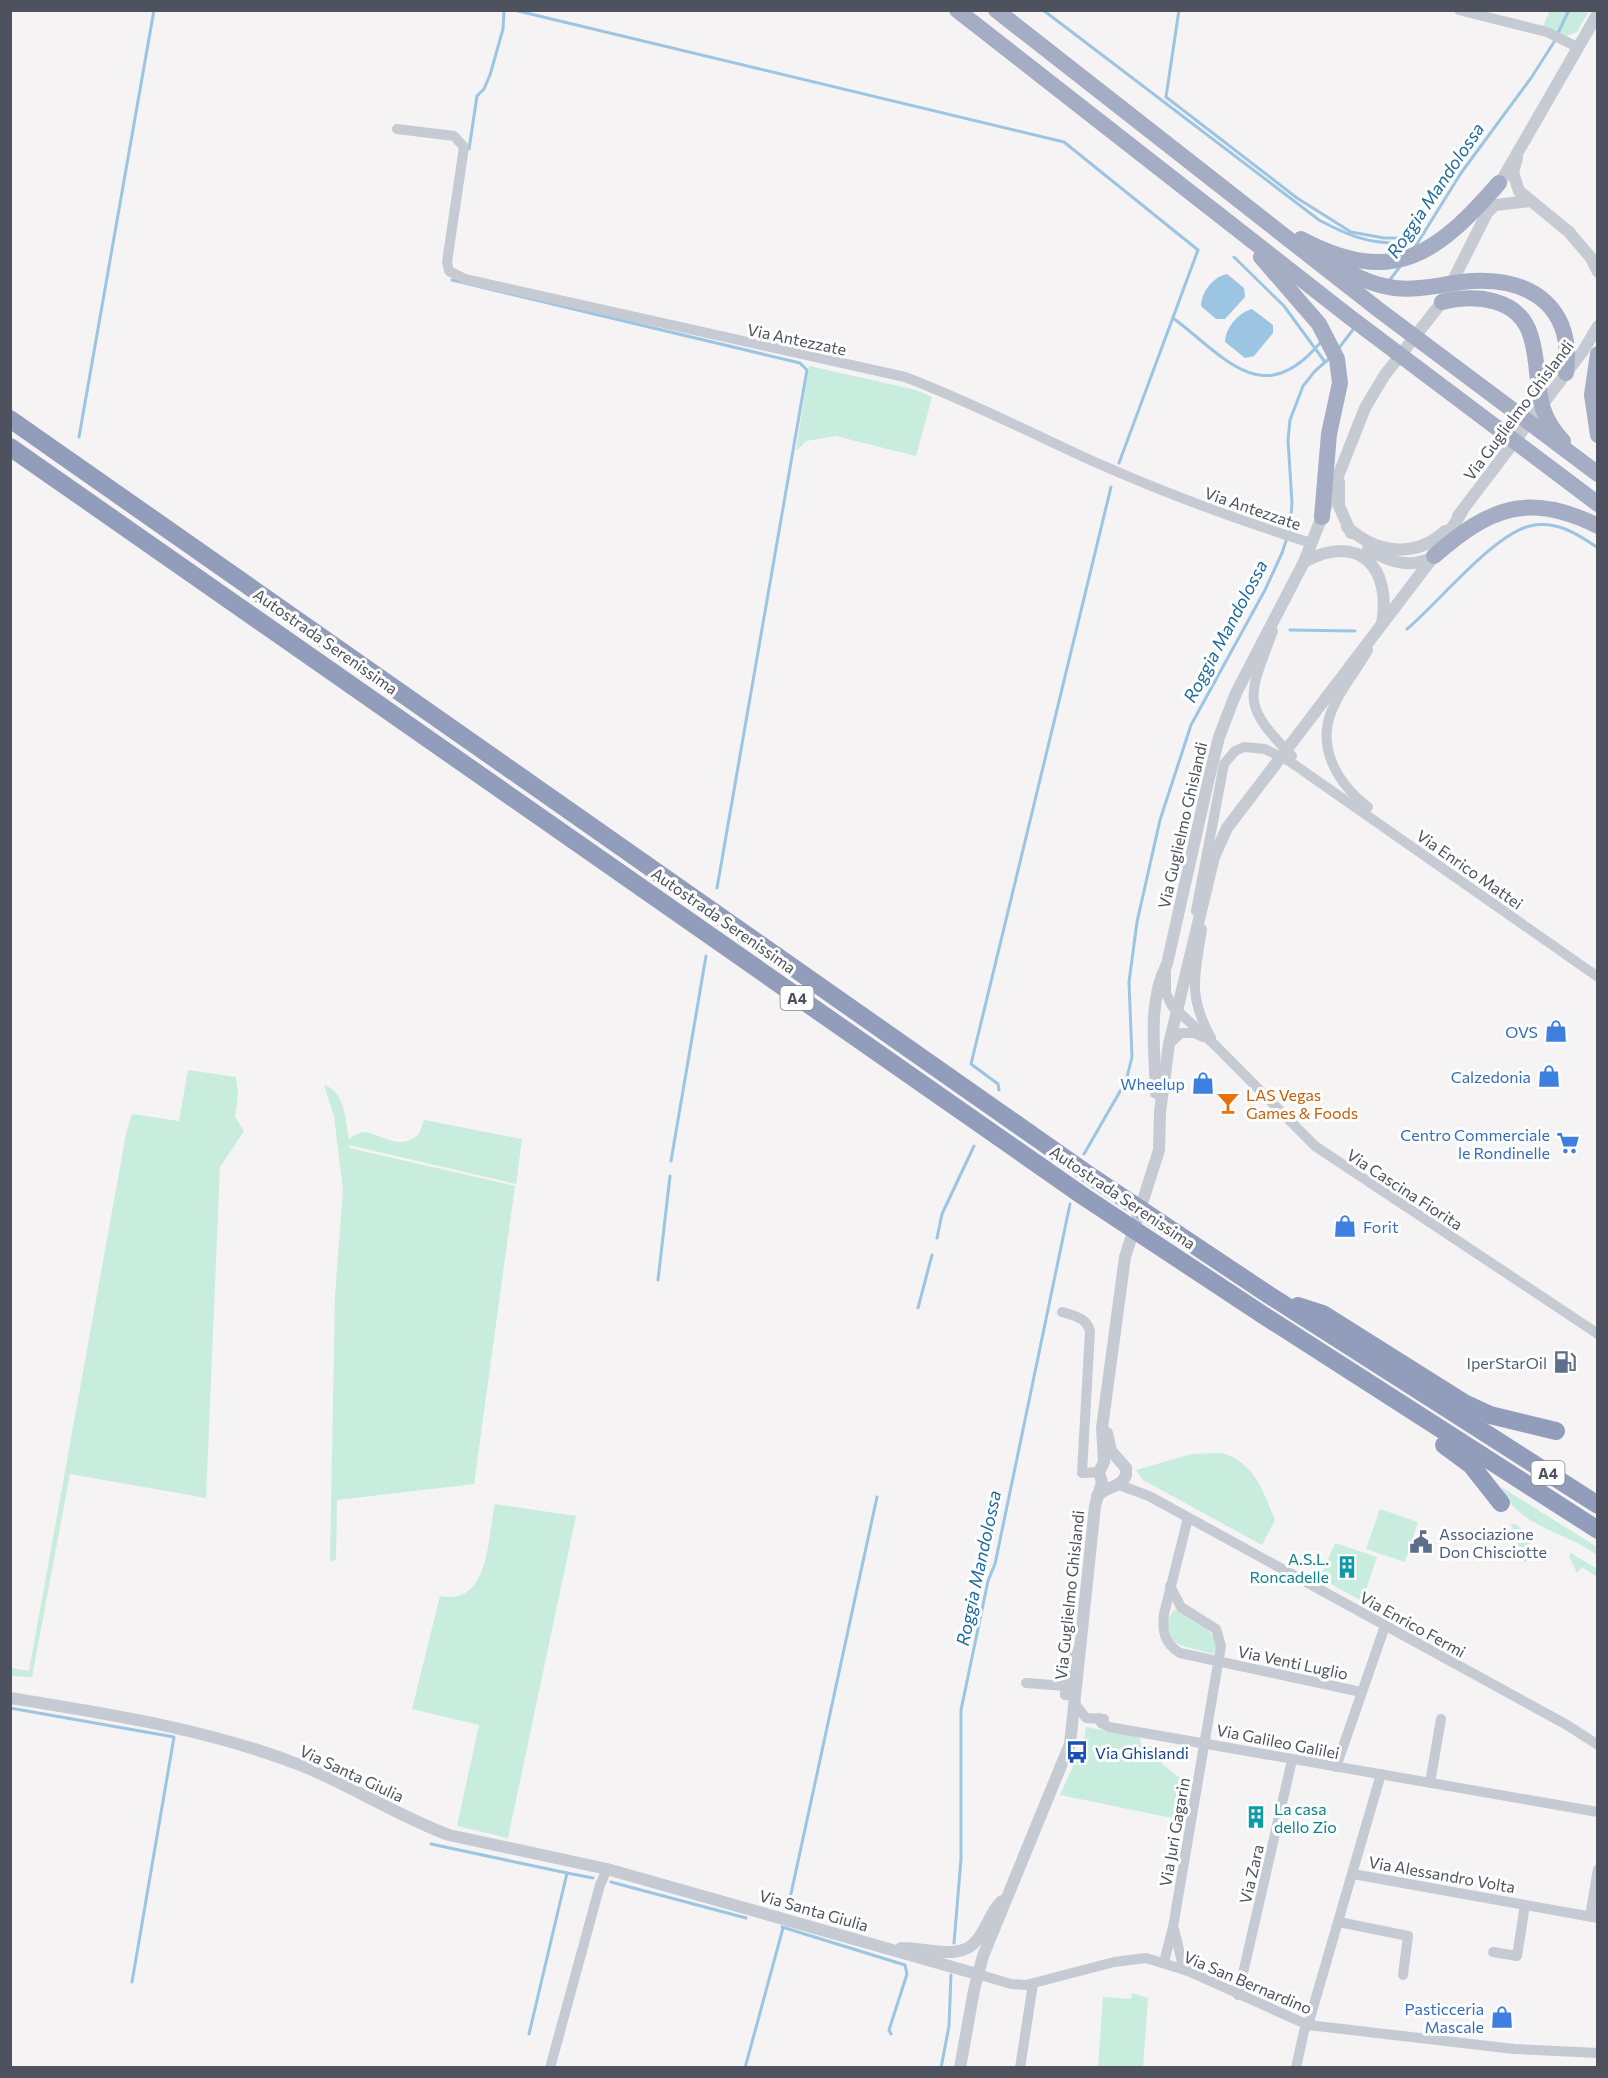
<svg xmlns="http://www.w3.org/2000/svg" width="1608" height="2078" viewBox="0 0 1608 2078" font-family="Commissioner,sans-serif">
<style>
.green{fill:#c8ecdd}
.water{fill:#9bc5e3}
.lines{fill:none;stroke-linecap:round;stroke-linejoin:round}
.stream{stroke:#9bc5e3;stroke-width:3}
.minor{stroke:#c6cad2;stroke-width:10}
.tertiary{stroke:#c6cad2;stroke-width:12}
.trunk{stroke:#a4adc4;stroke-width:16}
.motorway{stroke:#919dbb;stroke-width:18}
.labels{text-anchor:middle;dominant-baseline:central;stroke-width:6;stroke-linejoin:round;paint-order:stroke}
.shield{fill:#fff;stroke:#82868e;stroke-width:1.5}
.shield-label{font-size:15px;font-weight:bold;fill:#4d525e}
.street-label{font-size:16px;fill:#4d525e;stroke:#fff}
.shop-label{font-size:16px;fill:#366cbe;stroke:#fff;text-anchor:end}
.food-label{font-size:16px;fill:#c56008;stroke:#fff;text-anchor:start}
.service-label{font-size:16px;fill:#4e5e75;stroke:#fff;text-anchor:end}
.culture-label{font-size:16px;fill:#0d838f;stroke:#fff;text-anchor:end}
.transit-label{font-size:16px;fill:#164399;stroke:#fff;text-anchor:start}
.water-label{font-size:18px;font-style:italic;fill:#1f6a9f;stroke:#fff}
</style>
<rect width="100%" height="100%" fill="#f5f3f3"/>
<g class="green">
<polygon points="1550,11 1589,11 1577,32 1564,37 1542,28"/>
<polygon points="809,366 916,390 932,397 916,456 836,436 806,441 796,451"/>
<polygon points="188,1070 236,1077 238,1094 235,1117 244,1131 220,1167 206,1498 70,1474 32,1677 11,1676 11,1668 29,1671 126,1134 132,1114 179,1121"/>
<path d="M 324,1085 C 346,1092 345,1121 349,1139 L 361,1132 C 381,1132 398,1153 419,1134 L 424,1120 L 522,1139 L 516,1184 L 349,1145 L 349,1148 L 515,1186 L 474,1484 L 337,1500 L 336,1560 L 330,1561 L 335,1296 L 343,1190 L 334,1116 Z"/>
<path d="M 1222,1453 C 1255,1463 1263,1491 1275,1520 L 1262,1545 L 1143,1480 L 1136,1470 L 1192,1454 Z"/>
<path d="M 1503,1488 L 1597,1547 L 1597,1555 C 1562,1530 1525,1530 1500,1489 Z"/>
<path d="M 495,1504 L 576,1516 L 508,1838 L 457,1826 L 479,1725 L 412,1709 L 440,1596 C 490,1606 487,1539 495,1504 Z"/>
<polygon points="1380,1509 1418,1522 1405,1562 1366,1549"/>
<polygon points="1516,1524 1533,1539 1524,1553 1531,1556 1525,1563 1511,1525"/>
<polygon points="1335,1543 1377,1557 1362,1601 1320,1578"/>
<polygon points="1571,1553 1597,1569 1597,1577 1582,1567 1577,1573 1569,1556"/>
<path d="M 1174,1610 C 1188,1609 1213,1631 1217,1645 L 1213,1654 L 1180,1645 L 1172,1640 L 1167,1621 Z"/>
<polygon points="1086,1727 1139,1737 1142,1745 1165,1749 1162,1764 1189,1785 1182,1820 1060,1795 1078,1755 1082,1756"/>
<polygon points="1132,1993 1148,1998 1143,2067 1098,2067 1103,1997 1131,1999"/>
</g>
<g class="water">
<path d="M 1227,274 L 1244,288 L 1245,297 L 1225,319 L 1216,319 L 1201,306 C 1201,292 1213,277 1227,274 Z"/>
<path d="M 1252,309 L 1273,325 L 1273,333 L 1254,356 L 1245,358 L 1225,342 C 1225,328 1239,312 1252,309 Z"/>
</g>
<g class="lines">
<g class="stream">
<polyline points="514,10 1064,142 1198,250 1119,463"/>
<path d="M 1043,10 L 1319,220 C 1349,236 1369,244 1403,243 L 1408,238"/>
<polyline points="1179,10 1166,97 1297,198 1351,232 1384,238 1408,238 1424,233"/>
<polyline points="1558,33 1569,10"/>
<polyline points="469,149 477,96 484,89 490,75 503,29 504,10"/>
<polyline points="1415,247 1461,173 1531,78 1556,39"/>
<polyline points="1234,257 1284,306 1325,362"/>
<polyline points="452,280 800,363 807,370 717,888"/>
<polyline points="1389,281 1402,264"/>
<path d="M 1173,318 C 1226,358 1263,411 1320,343"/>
<polyline points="1339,348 1355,327"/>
<polyline points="79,437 154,10"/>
<path d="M 1407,629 C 1438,603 1494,534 1530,526 C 1556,520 1578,534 1598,548"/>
<polyline points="1290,630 1355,631"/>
<polyline points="999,1090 998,1084 971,1064 1111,487"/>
<polyline points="1084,1154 1126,1081 1132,1057 1129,982 1137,922 1160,820 1191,725 1265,590 1282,553 1290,529 1292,503 1288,440 1290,420 1303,386 1315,371 1331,357"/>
<polyline points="671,1161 706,956"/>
<polyline points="937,1238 942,1214 974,1146"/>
<polyline points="658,1280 670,1176"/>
<polyline points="918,1308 932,1255"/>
<polyline points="10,1708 174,1737 132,1982"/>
<polyline points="431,1844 567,1873 529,2034"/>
<polyline points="567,1873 593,1878"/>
<polyline points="611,1882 746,1918"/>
<polyline points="789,1903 877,1497"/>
<polyline points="782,1927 905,1965 907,1974 889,2030 891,2034"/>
<polyline points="954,1943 961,1859 961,1710 988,1581 995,1564 1070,1204"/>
<polyline points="745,2068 783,1928"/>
<polyline points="941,2068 949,2026 951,1975"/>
</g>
<g class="minor">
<polyline points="1459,10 1547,32 1577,47"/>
<path d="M 397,129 L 454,136 L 464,147 L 447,262 L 449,271 L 465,279 L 905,377 C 971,402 1033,434 1097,463 C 1167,494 1238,520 1311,543"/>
<path d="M 1273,631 C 1249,697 1239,702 1292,756"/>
<path d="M 1368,650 C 1357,670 1341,688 1332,710 C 1316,748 1338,784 1368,807"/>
<polyline points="1196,911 1224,764 1235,751 1244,747 1265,749 1289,761 1598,977"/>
<path d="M 1202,929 C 1195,976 1187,994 1211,1038"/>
<polyline points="1166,973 1166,993 1172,1006 1216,1046 1315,1146 1598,1334"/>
<polyline points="1169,1044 1181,1033 1194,1033 1203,1037"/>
<path d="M 1062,1312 C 1074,1316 1086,1317 1090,1331 L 1082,1473 L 1099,1472"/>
<polyline points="1119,1485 1149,1496 1567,1725 1598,1745"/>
<path d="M 1188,1518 L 1164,1614 C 1162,1631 1164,1643 1180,1653 L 1361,1692"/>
<polyline points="1069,1648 1065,1695 1075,1696"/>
<polyline points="1026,1683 1066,1686"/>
<polyline points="1075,1704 1086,1718 1104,1719"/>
<polyline points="1099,1718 1101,1723 1109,1727 1598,1812"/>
<polyline points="1336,1767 1385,1626"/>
<polyline points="1430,1783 1441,1719"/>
<polyline points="1353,1874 1598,1918"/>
<polyline points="1590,1916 1598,1869"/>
<polyline points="1339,1922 1408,1936 1403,1975"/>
<polyline points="1174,1929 1182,1962 1188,1971"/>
<polyline points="1493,1952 1517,1956 1525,1905"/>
<polyline points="1164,1962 1173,1927 1221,1646 1216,1629 1181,1607 1170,1586"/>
<polyline points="977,1974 1011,1984 1026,1985 1114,1962 1146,1958 1188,1971 1308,2025 1514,2049 1598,2053"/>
<polyline points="1238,1995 1292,1760"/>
<polyline points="550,2068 600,1885 607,1869"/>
<polyline points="1020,2068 1033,1984"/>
<polyline points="1296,2068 1304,2031 1308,2025 1381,1774"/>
</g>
<g class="tertiary">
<polyline points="1517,158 1513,173 1519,191 1569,232 1591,258 1598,272"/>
<polyline points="1496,190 1598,13"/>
<polyline points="1339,482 1339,506 1351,533"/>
<polyline points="1458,516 1583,351 1598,326"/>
<path d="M 1347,527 C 1376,553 1415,559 1445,531"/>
<path d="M 1368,549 C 1390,562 1410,569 1433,557"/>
<path d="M 1304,562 C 1359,532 1392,567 1382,624"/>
<path d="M 1156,1093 C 1155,1052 1147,1002 1167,964 L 1208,782 L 1219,737 L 1236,693 L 1304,562 L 1365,408 L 1384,376 L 1442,302 L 1487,213 L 1495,205 L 1529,201"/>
<path d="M 1097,1496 C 1107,1486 1121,1488 1126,1475 L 1126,1468 L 1111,1451 L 1107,1433"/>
<path d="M 10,1698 C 108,1714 208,1729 300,1765 C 351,1785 397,1816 449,1835 L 607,1869 L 977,1974"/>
<path d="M 901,1948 C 925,1947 961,1962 977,1940 C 987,1928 990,1912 1002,1901"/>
<polyline points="960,2068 974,1990 983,1956 1070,1744 1095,1506 1102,1482 1099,1472 1104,1462 1102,1428 1125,1257 1159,1150 1160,1112 1169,1044 1214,857 1227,828 1434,556 1462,512"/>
</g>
<g class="trunk">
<polyline points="957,10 1351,318 1598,504"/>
<polyline points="996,10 1379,310 1598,474"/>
<path d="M 1301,239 C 1394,288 1437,254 1499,183"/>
<polyline points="1261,257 1319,324 1337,359 1340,383 1329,434 1322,517"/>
<path d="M 1335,264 C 1354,276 1372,285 1395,288 C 1421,291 1446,283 1472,281 C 1534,278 1574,309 1566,373"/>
<path d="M 1442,302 C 1475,294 1520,297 1531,337 C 1543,377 1530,407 1563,441"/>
<polyline points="1598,354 1592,395 1598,435"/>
<path d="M 1434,556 C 1489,508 1528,491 1598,526"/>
</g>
<g class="motorway">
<polyline points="10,419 1092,1177 1269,1295 1598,1505"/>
<polyline points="10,447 1083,1196 1260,1313 1598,1530"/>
<polyline points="1298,1306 1323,1314 1466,1404 1490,1415 1556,1431"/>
<polyline points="1444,1445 1471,1465 1501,1503"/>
</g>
</g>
<defs>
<g id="shop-bare" transform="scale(1.8)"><path d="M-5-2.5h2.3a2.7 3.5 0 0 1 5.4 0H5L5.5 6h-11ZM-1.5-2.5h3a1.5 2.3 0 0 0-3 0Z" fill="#3f7fe0" stroke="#fff" stroke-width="2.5" paint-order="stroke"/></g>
<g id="bar-bare" transform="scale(1.8)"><path d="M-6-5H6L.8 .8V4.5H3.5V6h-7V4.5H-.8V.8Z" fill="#e8710a" stroke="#fff" stroke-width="2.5" paint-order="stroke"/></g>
<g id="supermarket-bare" transform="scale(1.8)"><path d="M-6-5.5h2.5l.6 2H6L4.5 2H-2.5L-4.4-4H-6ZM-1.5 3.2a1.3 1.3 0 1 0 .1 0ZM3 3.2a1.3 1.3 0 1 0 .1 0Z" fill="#3f7fe0" stroke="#fff" stroke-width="2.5" paint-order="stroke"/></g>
<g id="fuel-bare" transform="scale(1.8)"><path d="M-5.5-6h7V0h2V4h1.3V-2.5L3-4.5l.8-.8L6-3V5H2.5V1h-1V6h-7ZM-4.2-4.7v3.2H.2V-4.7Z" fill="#5c6f8a" stroke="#fff" stroke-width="2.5" paint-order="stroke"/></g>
<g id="civic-bare" transform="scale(1.8)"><path d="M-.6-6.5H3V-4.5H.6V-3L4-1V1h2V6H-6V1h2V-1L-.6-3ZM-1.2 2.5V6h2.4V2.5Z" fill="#5c6f8a" stroke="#fff" stroke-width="2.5" paint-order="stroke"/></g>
<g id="building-bare" transform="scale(1.8)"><path d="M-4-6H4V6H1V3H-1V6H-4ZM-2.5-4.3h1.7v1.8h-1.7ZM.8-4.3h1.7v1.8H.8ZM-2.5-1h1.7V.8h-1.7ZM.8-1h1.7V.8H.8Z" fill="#0f9aa8" stroke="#fff" stroke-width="2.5" paint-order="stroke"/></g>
<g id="bus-bare" transform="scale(1.8)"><path d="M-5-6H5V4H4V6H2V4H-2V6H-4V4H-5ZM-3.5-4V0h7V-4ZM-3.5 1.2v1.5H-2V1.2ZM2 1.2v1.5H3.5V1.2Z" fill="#1a4fb4" stroke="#fff" stroke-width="2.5" paint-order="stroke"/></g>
</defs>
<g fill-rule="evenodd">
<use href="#shop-bare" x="1556" y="1031"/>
<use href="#shop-bare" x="1549" y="1076"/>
<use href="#shop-bare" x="1203" y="1083"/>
<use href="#bar-bare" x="1228" y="1103"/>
<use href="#supermarket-bare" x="1568" y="1143"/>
<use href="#shop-bare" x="1345" y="1226"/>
<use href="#fuel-bare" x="1565" y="1362"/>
<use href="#civic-bare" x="1421" y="1542"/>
<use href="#building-bare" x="1347" y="1567"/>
<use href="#bus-bare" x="1077" y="1752"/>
<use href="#building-bare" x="1256" y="1817"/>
<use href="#shop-bare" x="1502" y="2017"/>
</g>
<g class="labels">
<g class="shield">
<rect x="780.5" y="986" width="33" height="24" rx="4.5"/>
<rect x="1531.5" y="1461" width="33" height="24" rx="4.5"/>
</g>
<g class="shield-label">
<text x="797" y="998">A4</text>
<text x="1548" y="1473">A4</text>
</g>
<g class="street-label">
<text transform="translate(797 339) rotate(12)">Via Antezzate</text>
<text transform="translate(1518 410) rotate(-53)">Via Guglielmo Ghislandi</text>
<text transform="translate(1253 508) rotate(19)">Via Antezzate</text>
<text transform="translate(326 641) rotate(35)">Autostrada Serenissima</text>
<text transform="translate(1182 825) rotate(-77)">Via Guglielmo Ghislandi</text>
<text transform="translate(1470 869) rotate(35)">Via Enrico Mattei</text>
<text transform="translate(724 920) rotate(35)">Autostrada Serenissima</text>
<text transform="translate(1405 1189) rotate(33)">Via Cascina Fiorita</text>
<text transform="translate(1123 1197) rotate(34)">Autostrada Serenissima</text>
<text transform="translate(1069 1595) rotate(-84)">Via Guglielmo Ghislandi</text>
<text transform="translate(1413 1624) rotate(29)">Via Enrico Fermi</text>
<text transform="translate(1293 1662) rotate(12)">Via Venti Luglio</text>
<text transform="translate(1278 1741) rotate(11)">Via Galileo Galilei</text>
<text transform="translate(352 1773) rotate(25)">Via Santa Giulia</text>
<text transform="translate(1174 1832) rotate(-80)">Via Juri Gagarin</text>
<text transform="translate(1251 1874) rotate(-77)">Via Zara</text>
<text transform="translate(1442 1874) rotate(10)">Via Alessandro Volta</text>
<text transform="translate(814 1910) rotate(16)">Via Santa Giulia</text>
<text transform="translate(1248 1982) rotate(23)">Via San Bernardino</text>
</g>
<g class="shop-label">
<text x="1538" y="1031">OVS</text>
<text x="1531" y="1076">Calzedonia</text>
<text x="1185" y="1083">Wheelup</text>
<text x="1550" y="1134">Centro Commerciale<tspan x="1550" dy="18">le Rondinelle</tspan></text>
<text x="1363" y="1226" text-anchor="start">Forit</text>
<text x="1484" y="2008">Pasticceria<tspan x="1484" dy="18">Mascale</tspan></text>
</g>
<g class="food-label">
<text x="1246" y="1094">LAS Vegas<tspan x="1246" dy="18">Games &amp; Foods</tspan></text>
</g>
<g class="service-label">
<text x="1547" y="1362">IperStarOil</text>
<text x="1439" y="1533" text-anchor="start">Associazione<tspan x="1439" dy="18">Don Chisciotte</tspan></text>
</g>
<g class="culture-label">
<text x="1329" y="1558">A.S.L.<tspan x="1329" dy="18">Roncadelle</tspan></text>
<text x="1274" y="1808" text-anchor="start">La casa<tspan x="1274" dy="18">dello Zio</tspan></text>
</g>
<g class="transit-label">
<text x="1095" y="1752">Via Ghislandi</text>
</g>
<g class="water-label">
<text transform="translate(1435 190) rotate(-56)">Roggia Mandolossa</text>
<text transform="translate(1225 631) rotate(-62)">Roggia Mandolossa</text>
<text transform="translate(978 1568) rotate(-78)">Roggia Mandolossa</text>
</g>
</g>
<rect width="1608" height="2078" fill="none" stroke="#4d525e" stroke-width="24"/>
</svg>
